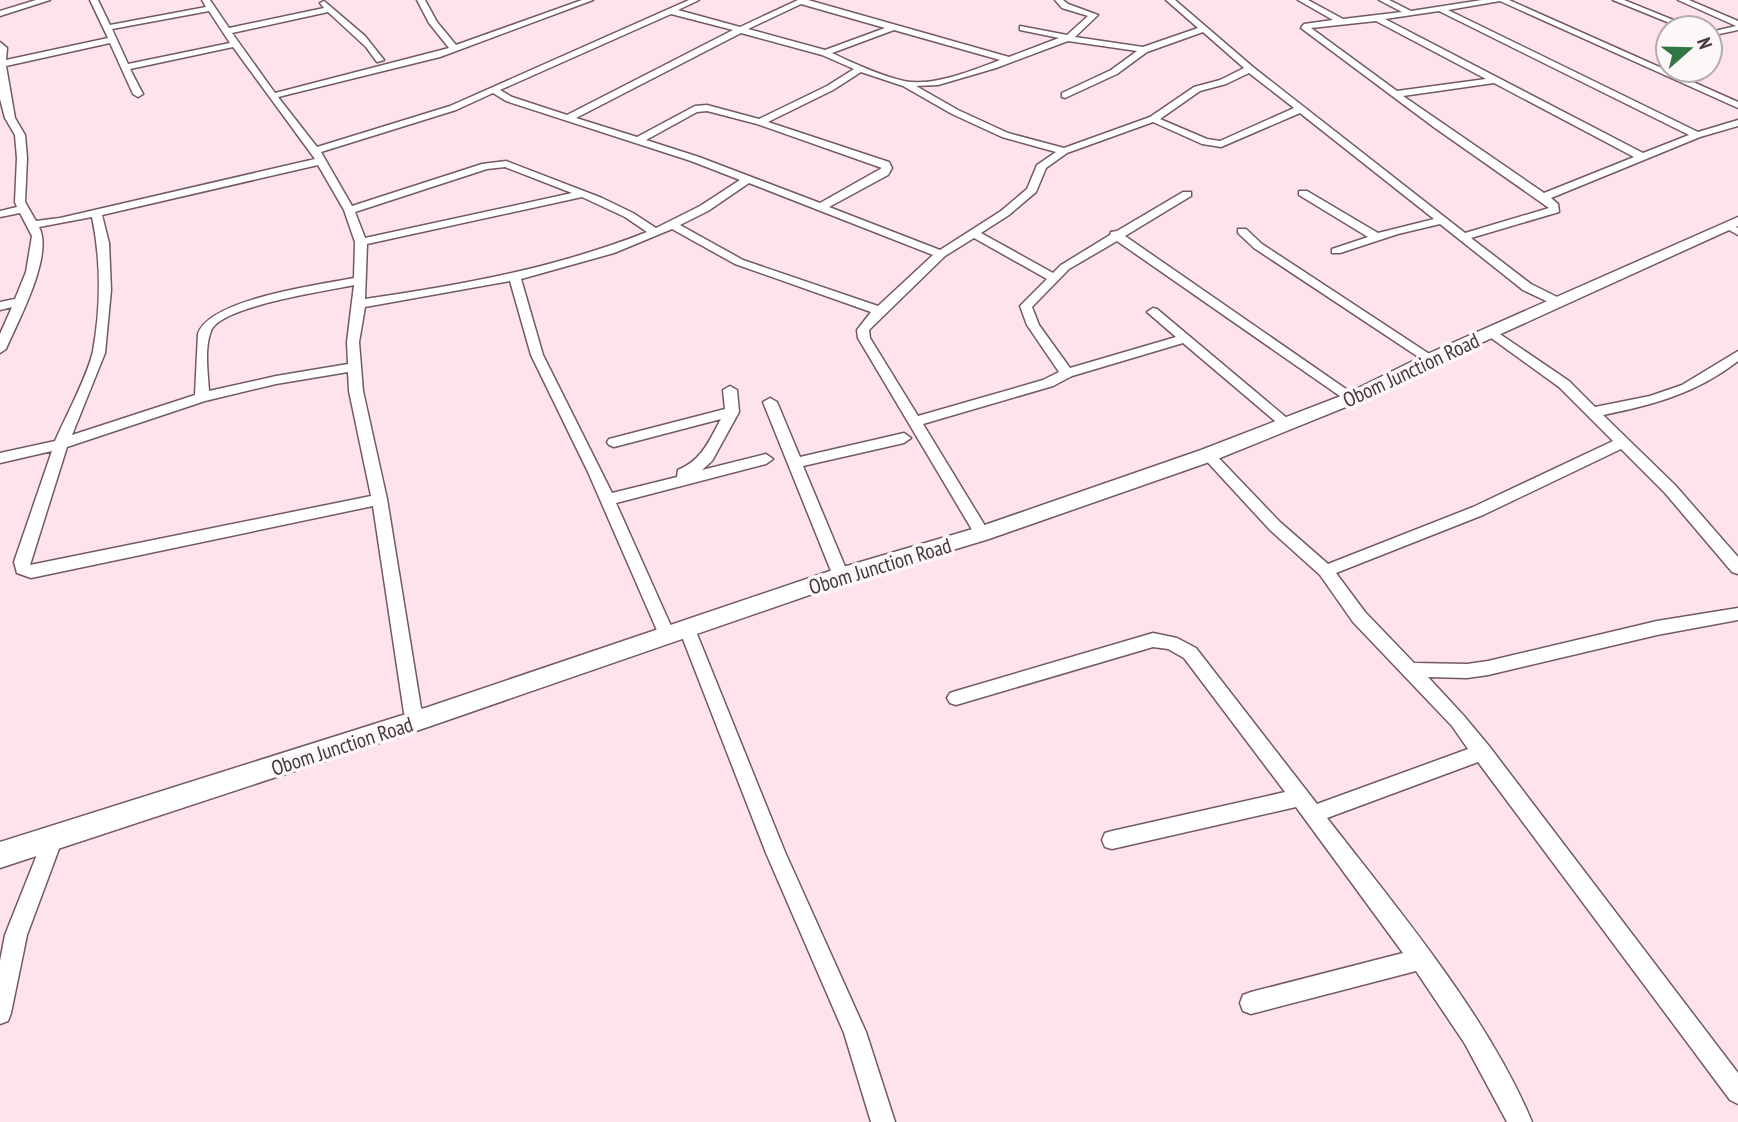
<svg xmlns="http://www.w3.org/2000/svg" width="1738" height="1122" viewBox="0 0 1738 1122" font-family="'PT Sans Narrow',sans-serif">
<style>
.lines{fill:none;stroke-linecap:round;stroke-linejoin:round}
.street-casing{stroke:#715a60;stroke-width:3}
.secondary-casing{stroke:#715a60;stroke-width:3}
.street{fill:#fff;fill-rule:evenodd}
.secondary{fill:#fff;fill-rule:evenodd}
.labels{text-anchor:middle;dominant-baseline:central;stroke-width:7;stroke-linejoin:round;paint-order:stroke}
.street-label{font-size:21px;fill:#43383b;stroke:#fdf7f8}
</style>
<rect width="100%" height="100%" fill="#fee3eb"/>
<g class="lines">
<g class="street-casing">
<g id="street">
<polygon points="36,0 50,0 0,16 0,11"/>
<path d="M 90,0 L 98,0 L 110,25 L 206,7 L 202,0 L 210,0 L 229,28 L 324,8 L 320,3 L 324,1 L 365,36 L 384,60 L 377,62 L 366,47 L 328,12 L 232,33 L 275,93 L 449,48 L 429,23 L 417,0 L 425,0 L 437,22 L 456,45 L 582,0 L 593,0 L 440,57 L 278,97 L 317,147 L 450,106 L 689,0 L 699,0 L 678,10 L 740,27 L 798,0 L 808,0 L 1009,57 L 1059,38 L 1020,30 L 1020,26 L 1067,35 L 1088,16 L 1062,8 L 1055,0 L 1063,0 L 1068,4 L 1098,15 L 1075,37 L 1143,47 L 1198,28 L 1166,0 L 1175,0 L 1253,67 L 1465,233 L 1549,208 L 1435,128 L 1301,28 L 1304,24 L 1333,20 L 1298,0 L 1308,0 L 1343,19 L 1402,12 L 1379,0 L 1389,0 L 1411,11 L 1482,0 L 1509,0 L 1738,102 L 1738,108 L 1500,1 L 1448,10 L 1698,132 L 1738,120 L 1738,126 L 1700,137 L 1551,198 L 1558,204 L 1559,212 L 1471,238 L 1531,284 L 1563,300 L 1565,303 L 1559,307 L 1523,290 L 1440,224 L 1398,234 L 1340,253 L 1332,253 L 1332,249 L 1368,237 L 1299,195 L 1299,191 L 1307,191 L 1378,233 L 1434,219 L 1300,113 L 1221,147 L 1202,144 L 1153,122 L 1067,153 L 1046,168 L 1036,192 L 1009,215 L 981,233 L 1053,273 L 1061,265 L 1110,235 L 1111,232 L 1117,231 L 1183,192 L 1191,192 L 1191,196 L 1125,236 L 1359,398 L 1357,401 L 1347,401 L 1117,241 L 1069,269 L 1032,307 L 1039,325 L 1070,368 L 1176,337 L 1147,312 L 1153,308 L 1157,309 L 1294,424 L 1292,427 L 1282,427 L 1183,343 L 1072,376 L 1053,386 L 923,424 L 990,534 L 982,540 L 977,538 L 858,338 L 857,330 L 871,312 L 735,264 L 672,229 L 614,253 L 521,279 L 543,355 L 612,493 L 677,477 L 678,470 C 702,460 709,441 721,419 L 614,447 L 609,445 L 607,442 L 609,439 L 725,409 L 723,390 L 730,386 L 737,390 L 739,412 L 712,461 L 702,470 L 766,454 L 773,459 L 766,464 L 616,503 L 675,635 L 673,640 L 661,640 L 659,635 L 588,472 L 531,355 L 510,281 L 365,307 L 359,342 L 363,391 L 387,499 L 421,708 L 431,713 L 434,718 L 431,723 L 425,726 L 407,718 L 404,713 L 373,506 L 31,578 L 17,573 L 14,562 L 52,451 L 0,463 L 0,453 L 55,441 C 66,416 88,375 93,351 C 101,307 101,260 92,217 L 39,227 C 54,255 18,321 6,349 L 0,353 L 0,334 L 12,307 L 0,310 L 0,302 L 15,299 L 26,272 L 32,236 L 20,213 L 0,217 L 0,211 L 17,207 L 15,202 L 17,158 L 15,135 L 5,118 L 0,99 L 0,42 L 7,48 L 6,60 L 108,38 ZM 801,4 L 885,28 L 825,50 L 748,29 ZM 209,11 L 230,43 L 128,64 L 112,29 ZM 1439,11 L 1689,135 L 1643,153 L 1385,19 ZM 671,14 L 733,30 L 567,115 L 512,97 L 500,90 ZM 1376,21 L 1486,79 L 1397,91 L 1311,28 ZM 894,30 L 1000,60 C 973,70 934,87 904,81 C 879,75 855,64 832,53 ZM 1203,32 L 1244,68 L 1220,80 L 1194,87 L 1150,117 L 1064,148 L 1008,133 L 958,110 L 916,86 L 938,85 L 996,68 L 1068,41 L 1137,51 L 1111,70 L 1062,93 L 1062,97 L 1065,98 L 1117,74 L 1147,52 ZM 741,33 L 822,55 L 854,69 L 827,86 L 759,119 L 707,105 L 695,106 L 637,137 L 576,118 ZM 110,43 L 133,94 L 138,97 L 143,94 L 130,69 L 233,47 L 315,159 L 60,218 L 36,221 L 25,202 L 27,158 L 25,135 L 15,118 L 6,66 ZM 861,72 L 903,86 L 952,114 L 1002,137 L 1056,152 L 1037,165 L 1027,189 L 1001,211 L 940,250 L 829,207 L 888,175 L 892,168 L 889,162 L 768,122 L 833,90 ZM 1249,73 L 1294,108 L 1220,141 L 1207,139 L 1160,119 L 1200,91 L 1226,84 ZM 1494,83 L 1634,157 L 1544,193 L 1403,96 ZM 493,93 L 506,101 L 691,161 L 740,180 L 700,206 L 656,228 L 633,213 L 602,198 L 506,161 L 482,164 L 352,206 L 321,152 L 456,110 ZM 707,111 L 757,124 L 882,168 L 820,203 L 699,157 L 646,140 L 697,112 ZM 318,165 L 344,210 L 355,242 L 354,278 C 319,285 209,299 198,334 L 195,395 L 72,435 L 105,353 L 111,290 L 109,243 L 102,215 ZM 505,167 L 572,193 L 365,238 L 355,212 L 487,169 ZM 749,183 L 933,255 L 878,306 L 743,260 L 680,225 L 708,211 ZM 582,197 L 625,217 L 647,232 C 556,268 462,285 365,299 L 367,244 ZM 974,238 L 1047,279 L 1020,306 L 1027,325 L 1059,372 L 1043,380 L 918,416 L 870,338 L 869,330 L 945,256 ZM 354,285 L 347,342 L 348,364 L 276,376 L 209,391 C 208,373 204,349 211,331 C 220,306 327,291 354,285 ZM 348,372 L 349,391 L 371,496 L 30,565 L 67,447 L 205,401 L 276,384 Z"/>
<polygon points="1613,0 1624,0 1693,28 1682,28"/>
<polygon points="1678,0 1689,0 1738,21 1738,30 1710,36 1710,32 1736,26"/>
<polygon points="1727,223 1738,228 1738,235 1722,226"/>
<polygon points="1238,229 1246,229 1262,244 1437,359 1431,363 1426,362 1254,248 1238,233"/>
<path d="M 1491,328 L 1569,381 L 1595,407 L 1650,396 L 1682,385 L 1738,351 L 1738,361 C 1697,393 1653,405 1603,415 L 1675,485 L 1738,557 L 1738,574 L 1732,572 L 1665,493 L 1621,449 L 1483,515 L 1336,573 L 1365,612 L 1414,663 L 1467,664 L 1488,661 L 1657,621 L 1738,608 L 1738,620 L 1657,635 L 1488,675 L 1467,678 L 1428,677 L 1464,716 L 1489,746 L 1738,1073 L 1738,1104 L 1730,1100 L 1478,762 L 1327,818 C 1397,908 1488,1016 1532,1122 L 1507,1122 L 1465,1044 L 1416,971 L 1251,1014 L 1243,1011 L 1240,1003 L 1243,995 L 1251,992 L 1403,953 L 1296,807 L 1112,849 L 1105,847 L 1102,840 L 1105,833 L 1112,831 L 1285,792 L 1184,658 L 1168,649 L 1153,647 L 956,705 L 950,703 L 947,698 L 950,693 L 956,691 L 1153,633 L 1177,638 L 1196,648 L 1317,804 L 1468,749 L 1452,726 L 1353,622 L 1320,575 L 1270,530 L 1201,455 L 1203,452 L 1213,452 L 1280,522 L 1328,564 L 1473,507 L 1613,441 L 1559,387 L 1487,335 L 1487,329 Z"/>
<polygon points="770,398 777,402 800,457 904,433 911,438 904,443 803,466 849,576 847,580 835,580 833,576 763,402"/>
<polygon points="687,622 693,624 695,629 785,852 866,1032 895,1122 871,1122 844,1033 766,853 679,629 681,624"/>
<polygon points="53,829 60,832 63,838 27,935 11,1013 8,1021 0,1024 0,961 5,935 46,832"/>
</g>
</g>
<g class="secondary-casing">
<polygon id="secondary" points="1738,217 1738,226 1437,363 1358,402 1215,460 989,539 847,582 425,728 0,868 0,842 425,708 833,570 976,528 1201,450 1346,394 1425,355"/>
</g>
<use href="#street" class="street"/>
<use href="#secondary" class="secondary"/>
</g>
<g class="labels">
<g class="street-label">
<text transform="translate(1411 370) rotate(-25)">Obom Junction Road</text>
<text transform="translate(880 566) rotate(-17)">Obom Junction Road</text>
<text transform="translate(342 746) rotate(-18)">Obom Junction Road</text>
</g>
</g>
<g transform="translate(1689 49) rotate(70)"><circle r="33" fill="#fdf7f8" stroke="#b3abac" stroke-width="2"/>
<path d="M0-5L12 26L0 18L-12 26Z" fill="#307743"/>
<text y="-10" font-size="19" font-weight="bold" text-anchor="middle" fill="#43383b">N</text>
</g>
</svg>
